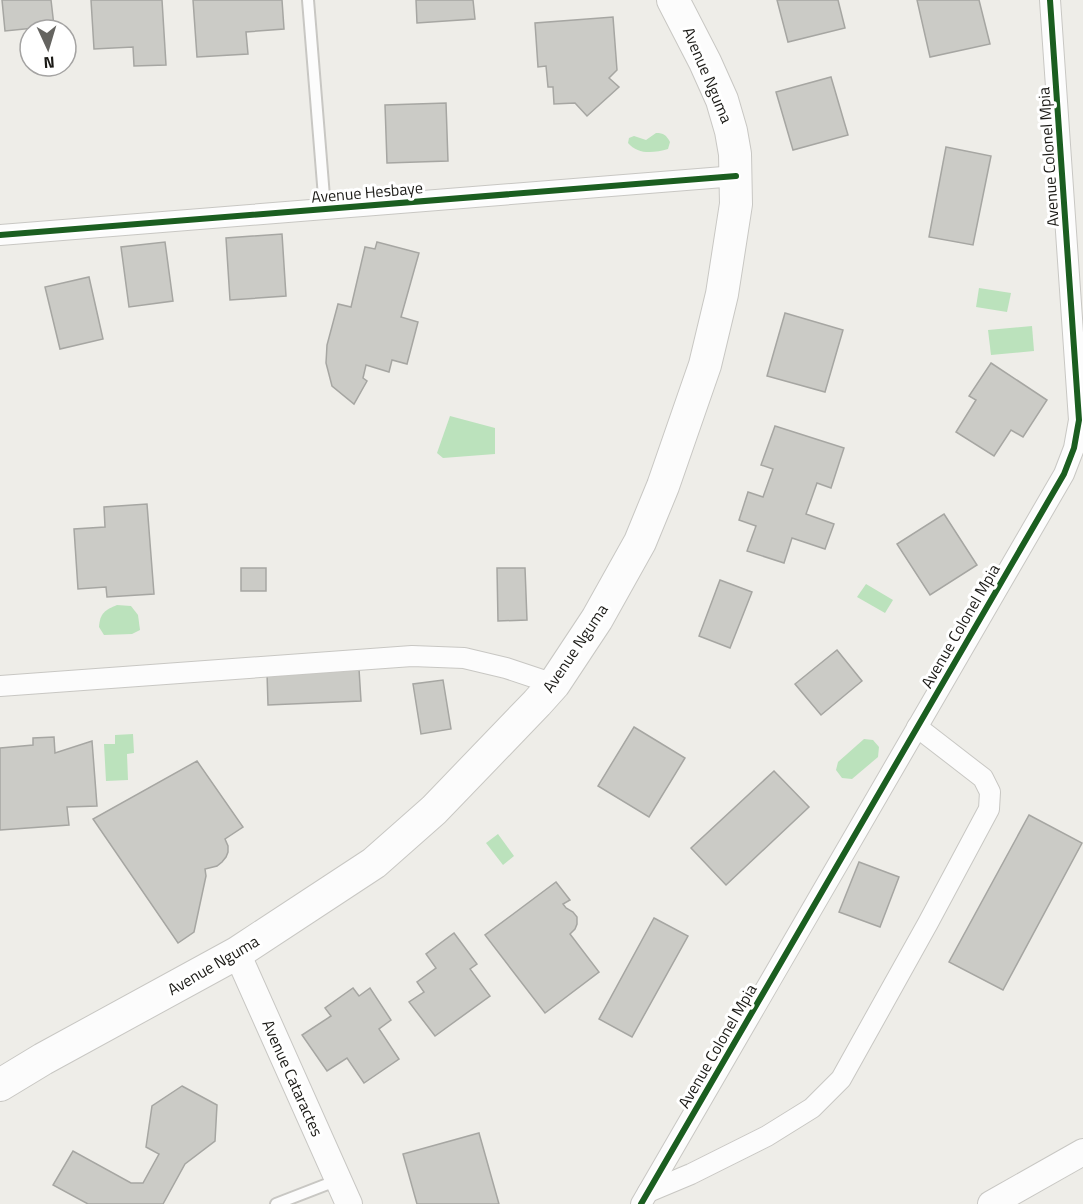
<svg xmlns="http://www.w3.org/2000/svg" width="1083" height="1204" viewBox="0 0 1083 1204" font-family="'Titillium Web',sans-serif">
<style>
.water{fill:#bbe2bc}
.building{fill:#cbcbc6;stroke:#a6a6a2;stroke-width:1.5}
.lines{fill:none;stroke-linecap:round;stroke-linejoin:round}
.service-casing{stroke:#c8c7c3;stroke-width:14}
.minor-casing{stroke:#c8c7c3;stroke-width:22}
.tertiary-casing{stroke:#c8c7c3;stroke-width:28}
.primary-casing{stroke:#c8c7c3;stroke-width:34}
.service{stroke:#fcfcfc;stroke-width:10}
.minor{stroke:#fcfcfc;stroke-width:20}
.tertiary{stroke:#fcfcfc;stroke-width:26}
.primary{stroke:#fcfcfc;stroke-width:32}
.cycleway-casing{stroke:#fff;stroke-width:10}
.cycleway{stroke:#1b5e20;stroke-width:6}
.labels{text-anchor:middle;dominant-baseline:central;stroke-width:6;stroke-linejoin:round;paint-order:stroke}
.street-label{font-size:16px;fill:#1b1a16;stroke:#fff}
</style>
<rect width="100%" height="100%" fill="#eeede8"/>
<g class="water">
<path d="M 656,133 C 664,133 666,135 670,142 L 668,149 C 654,153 638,155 628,143 L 629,138 L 634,136 L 646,140 Z"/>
<polygon points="979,288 1011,293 1007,312 976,307"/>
<polygon points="1032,326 1034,351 991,355 988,330"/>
<polygon points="450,416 495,428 495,454 443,458 437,453"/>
<polygon points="866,584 893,600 885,613 857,597"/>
<path d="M 117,605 L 131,606 L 138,615 L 140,630 L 132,634 L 104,635 L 99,627 C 100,613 105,610 117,605 Z"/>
<polygon points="133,734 134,753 127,754 128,780 106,781 104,744 115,744 115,735"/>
<polygon points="864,739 873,740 879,747 878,757 852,779 842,778 836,770 838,762"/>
<polygon points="498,834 514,856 503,865 486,843"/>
</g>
<g class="building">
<polygon points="2,0 51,0 54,26 5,31"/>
<polygon points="91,0 162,0 166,65 134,66 133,47 94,49"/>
<polygon points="193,0 282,0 284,29 246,32 248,54 197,57"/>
<polygon points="416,0 473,0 475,19 417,23"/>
<polygon points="777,0 838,0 845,28 788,42"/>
<polygon points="917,0 979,0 990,44 930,57"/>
<polygon points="613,17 617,70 609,78 619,87 587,116 575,103 554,104 553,87 548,87 546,66 538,67 535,23"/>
<polygon points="831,77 848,135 793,150 776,92"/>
<polygon points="446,103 448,161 387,163 385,105"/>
<polygon points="946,147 991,156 973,245 929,237"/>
<polygon points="282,234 286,296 230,300 226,238"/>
<polygon points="165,242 173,301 129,307 121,247"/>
<polygon points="377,242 419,253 401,317 418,322 407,364 392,360 389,372 366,365 363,378 367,381 354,404 332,386 326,363 327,345 338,304 351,307 365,247 375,249"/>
<polygon points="89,277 103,339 60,349 45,287"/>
<polygon points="785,313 843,330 825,392 767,376"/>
<polygon points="991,363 1047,400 1023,437 1011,430 994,456 956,432 976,400 969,396"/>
<polygon points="775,426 844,448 831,488 817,483 806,514 834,524 825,549 792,538 784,563 747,551 756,526 739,520 748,492 763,497 773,469 761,465"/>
<polygon points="147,504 154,594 107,597 106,587 78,589 74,529 105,527 104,507"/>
<polygon points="944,514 977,565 930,595 897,544"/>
<rect x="241" y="568" width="25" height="23"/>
<polygon points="497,568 525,568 527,620 498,621"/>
<polygon points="720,580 752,592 730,648 699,636"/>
<polygon points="837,650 862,681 821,715 795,684"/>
<polygon points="359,669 361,701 268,705 267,673"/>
<polygon points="443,680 451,729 421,734 413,684"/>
<polygon points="634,727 685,758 649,817 598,786"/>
<polygon points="54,737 55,753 92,741 97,806 67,807 69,825 0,830 0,748 33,745 33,738"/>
<polygon points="197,761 243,827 225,839 228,846 228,852 226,857 222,862 217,866 205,869 206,876 194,932 178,943 93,819"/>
<polygon points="774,771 809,807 726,885 691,848"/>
<polygon points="1029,815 1082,843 1003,990 949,962"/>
<polygon points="859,862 899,877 880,927 839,912"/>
<polygon points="556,882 570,900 563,904 566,908 573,912 577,917 577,924 575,929 570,934 599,972 545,1013 485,935"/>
<polygon points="654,918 688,936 632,1037 599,1019"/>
<polygon points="454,933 477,964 470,969 490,996 435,1036 409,1002 424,992 417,982 436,968 426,954"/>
<polygon points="353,988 359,996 370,988 391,1020 379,1029 399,1059 364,1083 347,1058 327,1071 302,1035 331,1016 325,1008"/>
<polygon points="182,1086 217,1105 215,1141 185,1164 163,1204 88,1204 53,1185 73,1151 131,1183 143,1183 159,1154 146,1147 152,1106"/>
<polygon points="479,1133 499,1204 417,1204 403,1154"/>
</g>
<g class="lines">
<g class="service-casing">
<g id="service">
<polyline points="308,0 325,209"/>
<polyline points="276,1204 338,1180"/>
</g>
</g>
<g class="minor-casing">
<g id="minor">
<polyline points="0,235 736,176"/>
<polyline points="0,686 412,656 464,658 506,668 554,684"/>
<polyline points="648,1192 691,1174 767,1136 812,1108 841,1079 928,923 989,809 990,792 983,778 917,727"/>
<polyline points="641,1204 1064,474 1074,448 1079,420 1050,0"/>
</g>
</g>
<g class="tertiary-casing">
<g id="tertiary">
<polyline points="237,953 349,1204"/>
<polyline points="991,1204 1083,1152"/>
</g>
</g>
<g class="primary-casing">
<polyline id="primary" points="0,1085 43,1059 237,953 374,863 434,810 537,703 554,684 597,619 640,542 663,486 705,365 722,294 736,204 735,154 731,131 722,100 705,62 673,0"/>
</g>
<use href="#service" class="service"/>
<use href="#minor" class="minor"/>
<use href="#tertiary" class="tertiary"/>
<use href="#primary" class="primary"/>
<g class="cycleway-casing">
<g id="cycleway">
<polyline points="0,235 736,176"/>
<polyline points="641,1204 1064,474 1074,448 1079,420 1050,0"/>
</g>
</g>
<use href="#cycleway" class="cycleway"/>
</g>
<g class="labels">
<g class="street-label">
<text transform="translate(708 75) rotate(67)">Avenue Nguma</text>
<text transform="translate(1048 157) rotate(-94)">Avenue Colonel Mpia</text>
<text transform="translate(367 192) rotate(-5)">Avenue Hesbaye</text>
<text transform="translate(960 626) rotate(-60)">Avenue Colonel Mpia</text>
<text transform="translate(575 648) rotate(-56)">Avenue Nguma</text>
<text transform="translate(213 965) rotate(-30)">Avenue Nguma</text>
<text transform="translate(717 1046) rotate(-60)">Avenue Colonel Mpia</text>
<text transform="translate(293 1078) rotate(66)">Avenue Cataractes</text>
</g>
</g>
<g transform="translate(48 48) rotate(176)"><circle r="28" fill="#ffffff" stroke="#a4a3a2" stroke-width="1.5"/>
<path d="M0-4.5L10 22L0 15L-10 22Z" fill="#656460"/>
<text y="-9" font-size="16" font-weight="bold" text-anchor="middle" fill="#1b1a16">N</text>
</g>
</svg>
